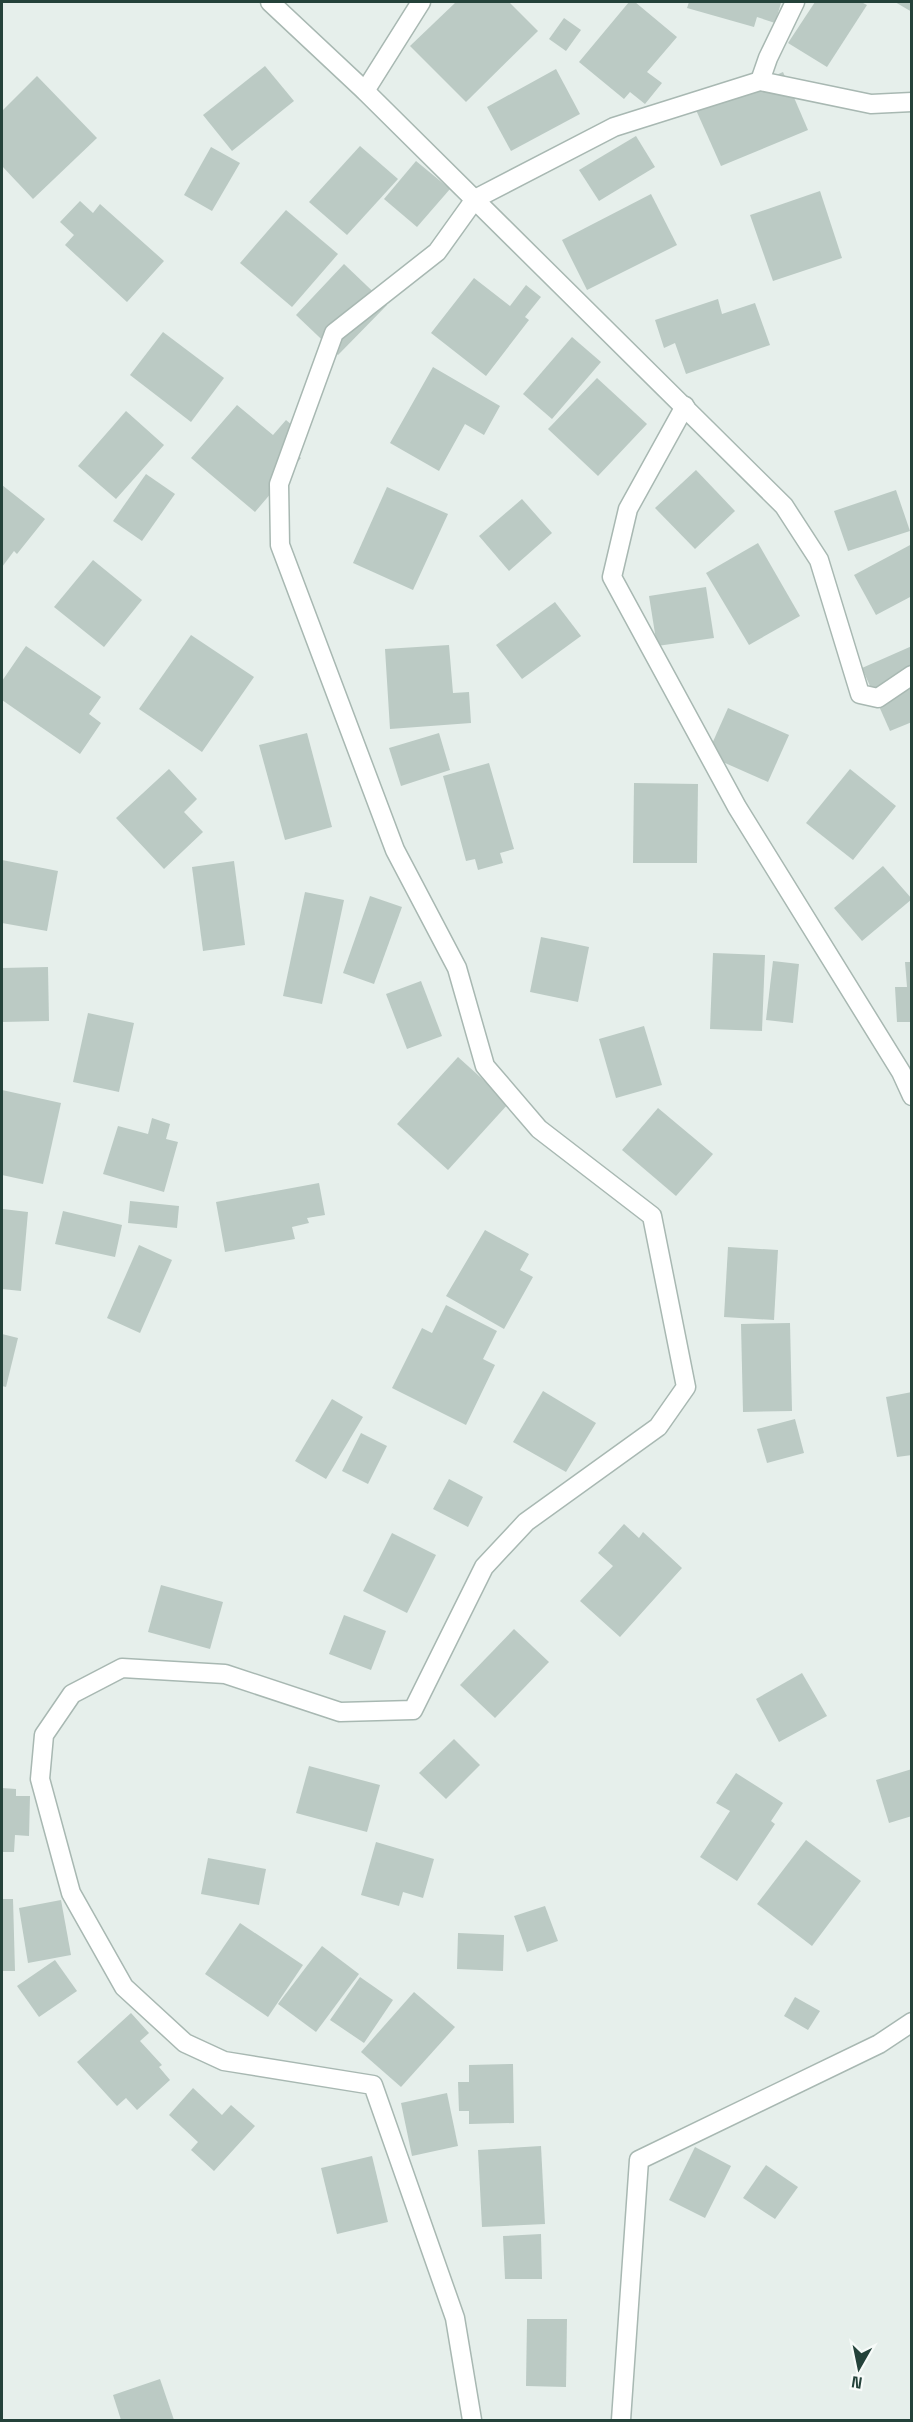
<svg xmlns="http://www.w3.org/2000/svg" width="913" height="2422" viewBox="0 0 913 2422" font-family="'Space Grotesk',sans-serif">
<style>
.building{fill:#bbcac4}
.lines{fill:none;stroke-linecap:round;stroke-linejoin:round}
.minor-casing{stroke:#a8b8b2;stroke-width:21}
.minor{stroke:#fff;stroke-width:18}
</style>
<rect width="100%" height="100%" fill="#e6efeb"/>
<g class="building">
<polygon points="456,2 509,2 538,31 466,102 410,46"/>
<polygon points="629,2 635,2 677,37 647,72 662,83 645,104 630,92 624,99 579,62"/>
<polygon points="689,2 776,2 781,3 775,23 757,17 754,27 687,8"/>
<polygon points="815,2 861,2 867,5 827,67 788,43"/>
<polygon points="895,2 912,2 912,12"/>
<polygon points="564,18 581,30 566,51 549,39"/>
<polygon points="265,66 294,101 232,151 203,115"/>
<polygon points="556,69 580,114 511,151 487,107"/>
<polygon points="783,72 808,130 721,166 696,110"/>
<polygon points="37,76 97,138 33,199 2,166 2,111"/>
<polygon points="636,136 655,167 599,201 579,170"/>
<polygon points="360,146 398,179 347,235 309,202"/>
<polygon points="211,147 240,163 212,211 184,195"/>
<polygon points="416,161 450,189 417,227 384,199"/>
<polygon points="820,191 842,258 773,281 750,215"/>
<polygon points="651,194 677,245 587,290 562,240"/>
<polygon points="80,201 93,213 100,204 164,261 127,302 65,245 74,235 60,222"/>
<polygon points="286,210 338,254 292,307 240,263"/>
<polygon points="344,264 387,305 338,355 296,315"/>
<polygon points="474,278 510,306 526,285 541,297 525,317 529,320 486,376 431,333"/>
<polygon points="718,299 722,314 755,303 770,345 686,374 675,343 664,348 655,320"/>
<polygon points="163,332 224,378 191,422 130,375"/>
<polygon points="572,337 601,362 552,419 523,394"/>
<polygon points="433,367 500,406 484,435 465,424 439,471 390,443"/>
<polygon points="597,378 647,424 598,476 548,429"/>
<polygon points="237,405 273,435 286,420 305,436 292,451 301,458 255,512 191,458"/>
<polygon points="126,411 164,445 116,499 78,466"/>
<polygon points="696,470 735,511 695,549 655,508"/>
<polygon points="146,474 175,494 142,541 113,521"/>
<polygon points="2,485 45,519 17,554 14,551 2,567"/>
<polygon points="387,487 448,514 413,590 353,563"/>
<polygon points="896,490 910,531 848,551 834,511"/>
<polygon points="522,499 552,533 509,571 479,536"/>
<polygon points="758,543 800,616 749,645 706,573"/>
<polygon points="912,544 912,596 876,615 854,575"/>
<polygon points="93,560 142,600 104,647 54,607"/>
<polygon points="706,587 714,638 657,646 649,596"/>
<polygon points="555,602 581,636 522,679 496,645"/>
<polygon points="191,635 254,677 202,752 139,709"/>
<polygon points="449,645 453,693 469,692 471,723 390,729 385,649"/>
<polygon points="26,646 101,697 89,714 101,723 80,754 2,700 2,681"/>
<polygon points="912,646 912,722 890,731 862,668"/>
<polygon points="728,708 789,735 768,782 707,755"/>
<polygon points="307,733 332,827 285,840 259,745"/>
<polygon points="439,733 450,770 401,786 389,748"/>
<polygon points="489,763 514,849 500,853 503,863 478,870 475,859 466,861 443,776"/>
<polygon points="169,769 197,799 184,812 203,832 164,869 116,818"/>
<polygon points="850,769 896,806 853,860 806,823"/>
<polygon points="634,783 698,784 697,863 633,863"/>
<polygon points="2,860 58,871 47,931 2,923"/>
<polygon points="234,861 245,945 203,951 192,867"/>
<polygon points="883,866 912,899 862,941 834,908"/>
<polygon points="305,892 344,900 322,1004 283,996"/>
<polygon points="370,896 402,907 374,984 343,973"/>
<polygon points="541,937 589,947 578,1002 530,992"/>
<polygon points="713,953 765,955 762,1031 710,1029"/>
<polygon points="773,961 799,964 793,1023 766,1020"/>
<polygon points="905,962 912,962 912,1022 897,1022 895,987 907,987"/>
<polygon points="48,967 49,1021 2,1022 2,968"/>
<polygon points="421,981 442,1036 407,1049 386,994"/>
<polygon points="88,1013 134,1023 119,1092 73,1082"/>
<polygon points="644,1026 662,1085 616,1098 599,1039"/>
<polygon points="458,1057 509,1103 448,1170 397,1124"/>
<polygon points="2,1090 61,1103 43,1184 2,1175"/>
<polygon points="658,1108 713,1154 676,1196 622,1150"/>
<polygon points="152,1118 170,1124 166,1139 178,1142 164,1192 103,1174 118,1126 148,1134"/>
<polygon points="319,1183 325,1215 307,1218 309,1223 292,1227 295,1239 225,1252 216,1202"/>
<polygon points="130,1201 179,1206 177,1228 128,1223"/>
<polygon points="3,1209 28,1212 21,1291 2,1289"/>
<polygon points="63,1211 122,1225 115,1257 55,1244"/>
<polygon points="485,1230 529,1254 520,1270 533,1277 504,1329 446,1296"/>
<polygon points="139,1245 172,1260 140,1333 107,1318"/>
<polygon points="728,1247 778,1250 774,1320 724,1317"/>
<polygon points="446,1305 497,1331 483,1359 495,1365 466,1425 392,1388 422,1328 432,1333"/>
<polygon points="790,1323 792,1411 743,1412 741,1324"/>
<polygon points="2,1334 18,1338 6,1387 2,1386"/>
<polygon points="543,1391 596,1423 566,1472 513,1442"/>
<polygon points="912,1392 912,1455 897,1457 886,1397"/>
<polygon points="332,1399 363,1417 326,1479 295,1461"/>
<polygon points="795,1419 804,1453 767,1463 757,1429"/>
<polygon points="361,1433 387,1446 368,1484 342,1471"/>
<polygon points="449,1479 483,1497 468,1527 433,1509"/>
<polygon points="624,1524 639,1538 643,1532 682,1568 620,1637 580,1601 613,1566 598,1553"/>
<polygon points="392,1533 436,1555 407,1613 363,1591"/>
<polygon points="161,1585 223,1602 210,1649 148,1632"/>
<polygon points="344,1615 386,1631 371,1670 329,1654"/>
<polygon points="514,1629 549,1662 495,1718 460,1685"/>
<polygon points="802,1673 827,1716 779,1742 756,1699"/>
<polygon points="454,1739 480,1765 446,1799 419,1773"/>
<polygon points="309,1766 380,1785 367,1832 296,1813"/>
<polygon points="912,1769 912,1816 889,1823 876,1780"/>
<polygon points="736,1773 783,1803 771,1821 775,1824 737,1881 700,1857 730,1811 716,1803"/>
<polygon points="2,1788 16,1789 16,1796 30,1796 29,1836 15,1835 14,1852 2,1852"/>
<polygon points="806,1840 861,1881 812,1946 757,1904"/>
<polygon points="376,1842 434,1859 423,1898 403,1892 399,1906 361,1895"/>
<polygon points="208,1858 266,1869 259,1905 201,1894"/>
<polygon points="2,1899 13,1899 15,1971 2,1971"/>
<polygon points="61,1900 71,1955 28,1963 19,1908"/>
<polygon points="545,1906 558,1941 527,1952 514,1916"/>
<polygon points="240,1923 303,1965 268,2017 205,1974"/>
<polygon points="458,1933 504,1935 503,1971 457,1969"/>
<polygon points="322,1946 359,1974 316,2032 278,2004"/>
<polygon points="55,1960 77,1991 39,2017 17,1986"/>
<polygon points="360,1977 393,2000 364,2043 330,2020"/>
<polygon points="414,1992 455,2027 401,2087 361,2052"/>
<polygon points="795,1997 820,2011 808,2030 784,2016"/>
<polygon points="131,2013 149,2033 140,2041 162,2065 159,2067 170,2080 137,2110 126,2098 117,2106 77,2062"/>
<polygon points="513,2064 514,2123 469,2124 469,2111 459,2111 458,2082 469,2082 469,2065"/>
<polygon points="193,2088 222,2115 231,2105 255,2126 214,2171 191,2150 198,2142 169,2115"/>
<polygon points="447,2093 458,2146 412,2156 401,2103"/>
<polygon points="541,2146 545,2224 482,2227 478,2150"/>
<polygon points="695,2147 731,2166 705,2218 669,2200"/>
<polygon points="372,2156 388,2222 337,2234 321,2168"/>
<polygon points="766,2165 798,2187 775,2219 743,2198"/>
<polygon points="541,2234 542,2279 505,2279 503,2236"/>
<polygon points="527,2319 567,2319 566,2387 526,2386"/>
<polygon points="160,2379 174,2420 121,2420 113,2395"/>
</g>
<g class="lines">
<g class="minor-casing">
<g id="minor">
<polyline points="270,2 365,91 784,506 819,560 860,694 878,698 912,675"/>
<polyline points="760,81 768,58 795,2"/>
<polyline points="365,91 421,2"/>
<polyline points="685,406 628,509 612,577 737,807 901,1072 912,1096"/>
<polyline points="472,2420 455,2318 373,2085 224,2061 185,2043 124,1987 71,1893 40,1779 44,1735 72,1694 122,1668 225,1674 340,1712 413,1710 484,1567 526,1522 658,1427 686,1387 652,1216 539,1129 485,1066 457,968 395,850 280,545 279,484 334,333 437,252 475,199 614,127 760,81 871,104 912,102"/>
<polyline points="621,2420 639,2160 879,2044 912,2022"/>
</g>
</g>
<use href="#minor" class="minor"/>
</g>
<rect width="913" height="2422" fill="none" stroke="#24423a" stroke-width="6"/>
<g transform="translate(859 2368) rotate(189)" stroke="#f7fbf9" stroke-width="4.5" paint-order="stroke">
<path d="M0-4.5L10 22L0 15L-10 22Z" fill="#24423a"/>
<text y="-9" font-size="16" font-weight="bold" text-anchor="middle" fill="#24423a">N</text>
</g>
</svg>
